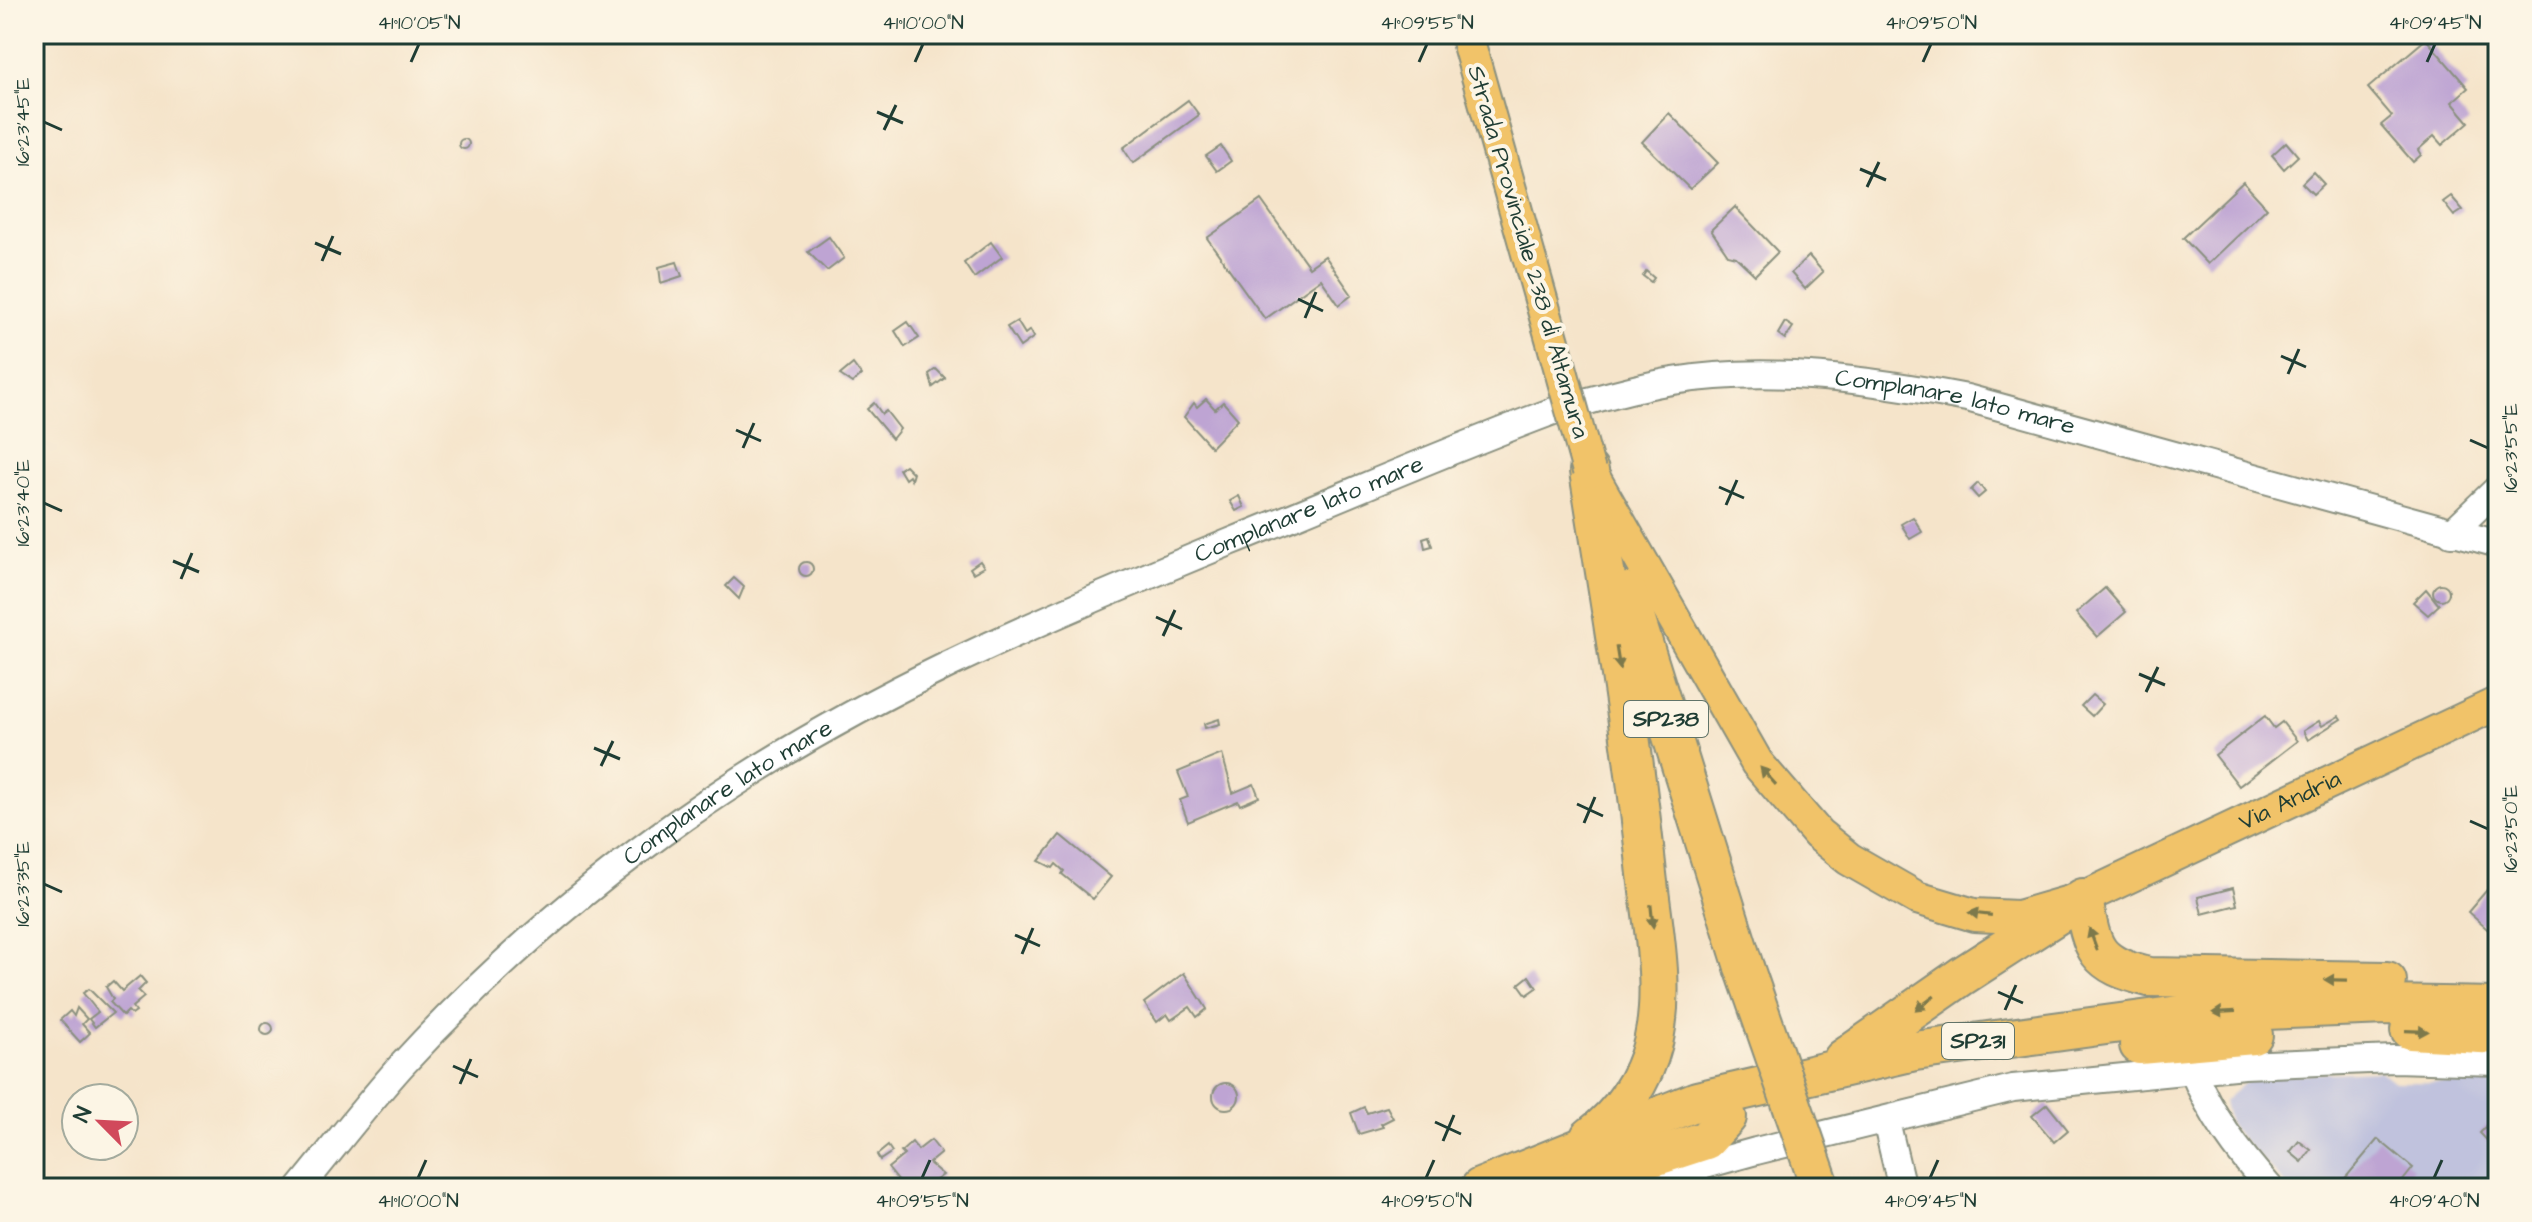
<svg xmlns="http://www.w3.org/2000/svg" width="2532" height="1222" viewBox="0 0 2532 1222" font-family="'Architects Daughter',sans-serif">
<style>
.industrial{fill:#c0c2dd}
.building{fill:#bea4d3}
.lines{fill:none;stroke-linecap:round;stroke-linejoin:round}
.minor-casing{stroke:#8a907f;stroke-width:30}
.major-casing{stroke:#8a907f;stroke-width:36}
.highway-casing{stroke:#8a907f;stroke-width:42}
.minor{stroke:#fff;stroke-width:26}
.major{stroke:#f1c369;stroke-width:32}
.highway{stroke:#f1c369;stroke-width:38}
.major-bridge-casing{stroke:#8a907f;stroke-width:36;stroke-linecap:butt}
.highway-bridge-casing{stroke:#8a907f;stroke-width:42;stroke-linecap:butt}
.major-bridge{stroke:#f1c369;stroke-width:32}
.highway-bridge{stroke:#f1c369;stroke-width:38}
.oneway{fill:#7d794c}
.ticks{fill:none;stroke:#1f3d34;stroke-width:3}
.labels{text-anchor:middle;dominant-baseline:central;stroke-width:8;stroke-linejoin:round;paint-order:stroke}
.shield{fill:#fcf5e5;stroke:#617469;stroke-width:2}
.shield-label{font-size:22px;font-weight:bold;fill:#1f3d34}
.street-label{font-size:24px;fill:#1f3d34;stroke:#fcf5e5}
.neatline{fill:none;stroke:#1f3d34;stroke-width:3}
.ticks-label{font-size:20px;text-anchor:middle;fill:#1f3d34}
</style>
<rect width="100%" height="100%" fill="#fcf5e5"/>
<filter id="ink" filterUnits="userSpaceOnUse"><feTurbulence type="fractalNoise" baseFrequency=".0125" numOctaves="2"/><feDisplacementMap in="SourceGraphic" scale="16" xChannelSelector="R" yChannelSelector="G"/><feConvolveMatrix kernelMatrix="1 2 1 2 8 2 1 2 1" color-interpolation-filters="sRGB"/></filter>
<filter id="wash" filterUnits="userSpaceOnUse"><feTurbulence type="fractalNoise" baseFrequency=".006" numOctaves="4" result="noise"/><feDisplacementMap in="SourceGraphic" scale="32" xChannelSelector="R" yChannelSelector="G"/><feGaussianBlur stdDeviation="1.8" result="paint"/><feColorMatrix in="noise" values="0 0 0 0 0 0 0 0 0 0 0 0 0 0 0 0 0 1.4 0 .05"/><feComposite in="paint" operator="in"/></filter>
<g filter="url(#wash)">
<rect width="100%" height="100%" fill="#f5e4ca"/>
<polygon class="industrial" points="2380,1071 2394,1082 2498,1083 2498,1188 2289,1188 2229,1125 2224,1101 2253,1076"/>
<g id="blocks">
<g class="building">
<polygon points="2426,39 2468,88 2452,102 2469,122 2442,145 2434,136 2418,150 2421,155 2413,162 2381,125 2392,116 2368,88"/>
<polygon points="1188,100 1199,115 1133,163 1123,148"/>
<polygon points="1669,113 1718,163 1690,189 1642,142"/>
<circle cx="464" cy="144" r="5"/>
<polygon points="2286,142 2298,156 2284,169 2272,155"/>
<polygon points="1221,146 1231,161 1217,171 1206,156"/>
<polygon points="2313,172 2324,184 2313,194 2302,183"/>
<polygon points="2243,182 2267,208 2208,264 2183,238"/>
<polygon points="2451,196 2463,210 2454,216 2443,202"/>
<polygon points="1261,200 1309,267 1325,256 1352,295 1339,305 1321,279 1265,319 1207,238"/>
<polygon points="1735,207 1778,252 1755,275 1736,257 1728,255 1711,230"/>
<polygon points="829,237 844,258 827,271 808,252"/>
<polygon points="991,242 1002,257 974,278 964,263"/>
<polygon points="1809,256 1823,272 1805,289 1791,273"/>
<polygon points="677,262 682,276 661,283 659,267"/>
<polygon points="1646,271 1654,278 1651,282 1643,276"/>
<polygon points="1017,321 1025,334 1030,330 1034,337 1020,347 1007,327"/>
<polygon points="908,322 919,338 905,347 895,331"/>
<polygon points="1785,322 1793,327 1785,339 1778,334"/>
<polygon points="853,364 861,375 852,383 840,375"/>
<polygon points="936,369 945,378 933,387 929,374"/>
<polygon points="1206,399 1215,409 1223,402 1238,419 1211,447 1184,417 1194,403 1197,407"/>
<polygon points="874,403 882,414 886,411 900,429 892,439 867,409"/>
<polygon points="905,465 913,473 911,480 909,476 905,479 899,469"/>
<polygon points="1978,483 1985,492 1978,498 1971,490"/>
<polygon points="1239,496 1244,507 1236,511 1230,501"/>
<polygon points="1913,517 1922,532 1910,539 1901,524"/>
<polygon points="1429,536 1432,546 1425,548 1423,538"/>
<polygon points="980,561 984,567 973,573 970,568"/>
<circle cx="806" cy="569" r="7"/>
<polygon points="734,578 744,587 739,599 726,586"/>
<circle cx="2441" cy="592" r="8"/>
<polygon points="2105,588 2126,612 2097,637 2076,613"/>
<polygon points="2426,589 2439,605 2428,615 2413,602"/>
<polygon points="2092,695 2103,704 2092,716 2081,706"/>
<polygon points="2265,716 2274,728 2282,722 2297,741 2239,786 2215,755"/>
<polygon points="2339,716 2341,719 2308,740 2303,731 2319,721 2322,726"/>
<polygon points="1219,719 1220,724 1205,728 1204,724"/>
<polygon points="1222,754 1233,793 1254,784 1259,797 1240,805 1238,801 1188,822 1180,800 1188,797 1178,772"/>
<polygon points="1060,835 1111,877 1093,899 1062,874 1064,871 1056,864 1053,868 1039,861"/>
<polygon points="2498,877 2498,933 2495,936 2468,912"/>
<polygon points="2233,888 2237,905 2202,914 2198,897"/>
<polygon points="1184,973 1207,1009 1197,1017 1190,1007 1171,1020 1167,1014 1157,1022 1144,1003"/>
<polygon points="140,976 146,983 138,991 144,997 132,1007 136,1012 132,1015 128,1011 123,1016 110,1002 113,999 106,987 113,981 122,991"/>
<polygon points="1529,976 1537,988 1527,995 1519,984"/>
<polygon points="89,989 113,1013 95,1027 89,1019 98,1012 83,993"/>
<polygon points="77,1008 87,1019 82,1024 90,1033 80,1042 60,1020 70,1011 74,1016"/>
<circle cx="267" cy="1029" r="6"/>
<circle cx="1226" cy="1096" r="13"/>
<polygon points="2047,1104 2068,1130 2054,1142 2032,1116"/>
<polygon points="1364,1107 1367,1113 1387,1107 1393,1118 1381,1124 1383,1127 1359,1134 1351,1113"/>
<polygon points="2496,1116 2498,1117 2498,1152 2480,1133"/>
<polygon points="2378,1139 2413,1168 2397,1188 2337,1188"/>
<polygon points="931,1140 941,1153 929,1163 943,1175 928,1186 929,1188 904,1188 888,1168 904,1155 901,1152 912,1142 918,1150"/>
<polygon points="2299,1141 2311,1150 2302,1162 2290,1152"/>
<polygon points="888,1146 892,1152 880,1160 877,1155"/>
</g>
</g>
</g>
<g filter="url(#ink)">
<use href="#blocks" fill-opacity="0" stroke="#8a907f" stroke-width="2"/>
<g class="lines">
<g class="minor-casing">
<g id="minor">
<polyline points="2451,533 2498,488"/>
<path d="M 2192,1069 C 2211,1116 2237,1151 2270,1188"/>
<polyline points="1886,1121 1902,1188"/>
<path id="s1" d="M 300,1188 C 333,1148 366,1105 401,1066 C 485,974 583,889 685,817 C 858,696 1036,622 1230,542 C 1340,498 1448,450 1559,409 C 1597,399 1634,387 1673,381 C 1770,365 1871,380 1967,398 L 2498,544"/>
<polyline points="1622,1188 1756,1151 2013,1088 2244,1065 2394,1059 2498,1062"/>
</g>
</g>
<g class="major-casing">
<g id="major">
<polyline points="1466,34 1555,349"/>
<path id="s2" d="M 1595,480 L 1757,763 L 1818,834 L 1849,859 L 1917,898 L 1974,915 L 2018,917 L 2083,898 L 2498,703"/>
</g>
</g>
<g class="highway-casing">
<g id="highway">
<path d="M 1589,471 C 1610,605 1633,739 1647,874 C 1653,929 1666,988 1653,1043 C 1644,1080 1621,1114 1590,1137"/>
<polyline points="1627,592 1744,967"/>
<polyline points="2410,1030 2498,1035"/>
<polyline points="2139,1045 2253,1035"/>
<path d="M 1843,1059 L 1962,976 L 2083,898 C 2092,951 2095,964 2149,977 L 2387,981"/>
<polyline points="1480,1188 1697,1101 1915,1051 2194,1013 2386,1005 2498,1007"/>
<polyline points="1559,1188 1706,1140 1727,1117"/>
</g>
</g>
<use href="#minor" class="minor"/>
<use href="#major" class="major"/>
<use href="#highway" class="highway"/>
<g class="major-bridge-casing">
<polyline id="major-bridge" points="1555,349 1589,471"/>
</g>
<g class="highway-bridge-casing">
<polyline id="highway-bridge" points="1744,967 1820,1186"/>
</g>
<use href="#major-bridge" class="major-bridge"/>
<use href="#highway-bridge" class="highway-bridge"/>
</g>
<defs><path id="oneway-solid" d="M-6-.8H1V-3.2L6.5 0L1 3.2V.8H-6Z" transform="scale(2)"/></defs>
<g class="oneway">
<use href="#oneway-solid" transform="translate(1618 658) rotate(81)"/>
<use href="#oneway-solid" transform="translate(1768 776) rotate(-132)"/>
<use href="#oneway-solid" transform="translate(1980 914) rotate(-173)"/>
<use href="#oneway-solid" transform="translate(1652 916) rotate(84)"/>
<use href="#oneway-solid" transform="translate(2093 939) rotate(-110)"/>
<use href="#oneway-solid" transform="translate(2336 980) rotate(-179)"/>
<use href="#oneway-solid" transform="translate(1925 1003) rotate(144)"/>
<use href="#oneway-solid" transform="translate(2224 1012) rotate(177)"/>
<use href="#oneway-solid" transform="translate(2417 1031) rotate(2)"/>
</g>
</g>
<path class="ticks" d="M 411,62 L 419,44M 915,62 L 923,44M 1419,62 L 1427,44M 1923,62 L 1931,44M 2427,62 L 2435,44M 877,112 L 903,123M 44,122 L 62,130M 884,130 L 896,105M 1860,169 L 1886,180M 1867,187 L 1879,162M 315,243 L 341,254M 322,261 L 333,236M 1298,299 L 1323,311M 1305,318 L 1316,292M 2281,356 L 2306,367M 2288,374 L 2299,349M 736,430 L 761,441M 2470,440 L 2488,448M 743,448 L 754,423M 1719,487 L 1744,498M 44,503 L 62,511M 1726,505 L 1737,480M 173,561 L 199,572M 181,579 L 192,553M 1156,617 L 1182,629M 1163,636 L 1175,610M 2139,674 L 2165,685M 2146,692 L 2158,667M 594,748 L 620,759M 601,766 L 613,741M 1577,804 L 1603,816M 2470,821 L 2488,829M 1584,823 L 1595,797M 44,884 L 62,892M 1015,935 L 1040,946M 1022,954 L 1033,928M 1998,992 L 2023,1003M 2005,1010 L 2016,985M 453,1066 L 478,1077M 460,1084 L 471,1059M 1435,1122 L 1461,1134M 1443,1141 L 1454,1115M 418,1178 L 426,1160M 922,1178 L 930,1160M 1426,1178 L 1434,1160M 1930,1178 L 1938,1160M 2434,1178 L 2442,1160"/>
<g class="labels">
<g class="shield">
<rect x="1624" y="701" width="84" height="36" rx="6"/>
<rect x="1942" y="1023" width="72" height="36" rx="6"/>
</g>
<g class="shield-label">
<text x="1666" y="719">SP238</text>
<text x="1978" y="1041">SP231</text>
</g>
<g class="street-label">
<text transform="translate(1528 252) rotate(74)">Strada Provinciale 238 di Altamura</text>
<text stroke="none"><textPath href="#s1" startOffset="1906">Complanare lato mare</textPath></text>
<text stroke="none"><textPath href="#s1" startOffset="1234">Complanare lato mare</textPath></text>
<text stroke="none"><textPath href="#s1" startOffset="586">Complanare lato mare</textPath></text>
<text stroke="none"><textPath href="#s2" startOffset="938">Via Andria</textPath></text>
</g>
</g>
<rect width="2532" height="1222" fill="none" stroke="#fcf5e5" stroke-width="88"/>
<g transform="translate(100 1122) rotate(294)"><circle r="38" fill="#fcf5e5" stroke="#a4ab9e" stroke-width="2"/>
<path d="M0-6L14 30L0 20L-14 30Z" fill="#d1495b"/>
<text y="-12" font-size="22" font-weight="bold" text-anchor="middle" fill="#1f3d34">N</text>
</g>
<rect x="44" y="44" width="2444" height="1134" class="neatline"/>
<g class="ticks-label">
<text x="419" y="29">41°10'05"N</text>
<text x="923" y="29">41°10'00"N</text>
<text x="1427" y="29">41°09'55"N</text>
<text x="1931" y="29">41°09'50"N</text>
<text x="2435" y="29">41°09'45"N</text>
<text transform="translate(22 122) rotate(-90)" y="7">16°23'45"E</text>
<text transform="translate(2510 448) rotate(-90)" y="7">16°23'55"E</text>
<text transform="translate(22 503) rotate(-90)" y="7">16°23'40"E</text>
<text transform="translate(2510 829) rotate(-90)" y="7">16°23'50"E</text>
<text transform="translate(22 884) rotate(-90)" y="7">16°23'35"E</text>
<text x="418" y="1207">41°10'00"N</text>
<text x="922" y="1207">41°09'55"N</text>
<text x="1426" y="1207">41°09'50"N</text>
<text x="1930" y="1207">41°09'45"N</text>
<text x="2434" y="1207">41°09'40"N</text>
</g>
</svg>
